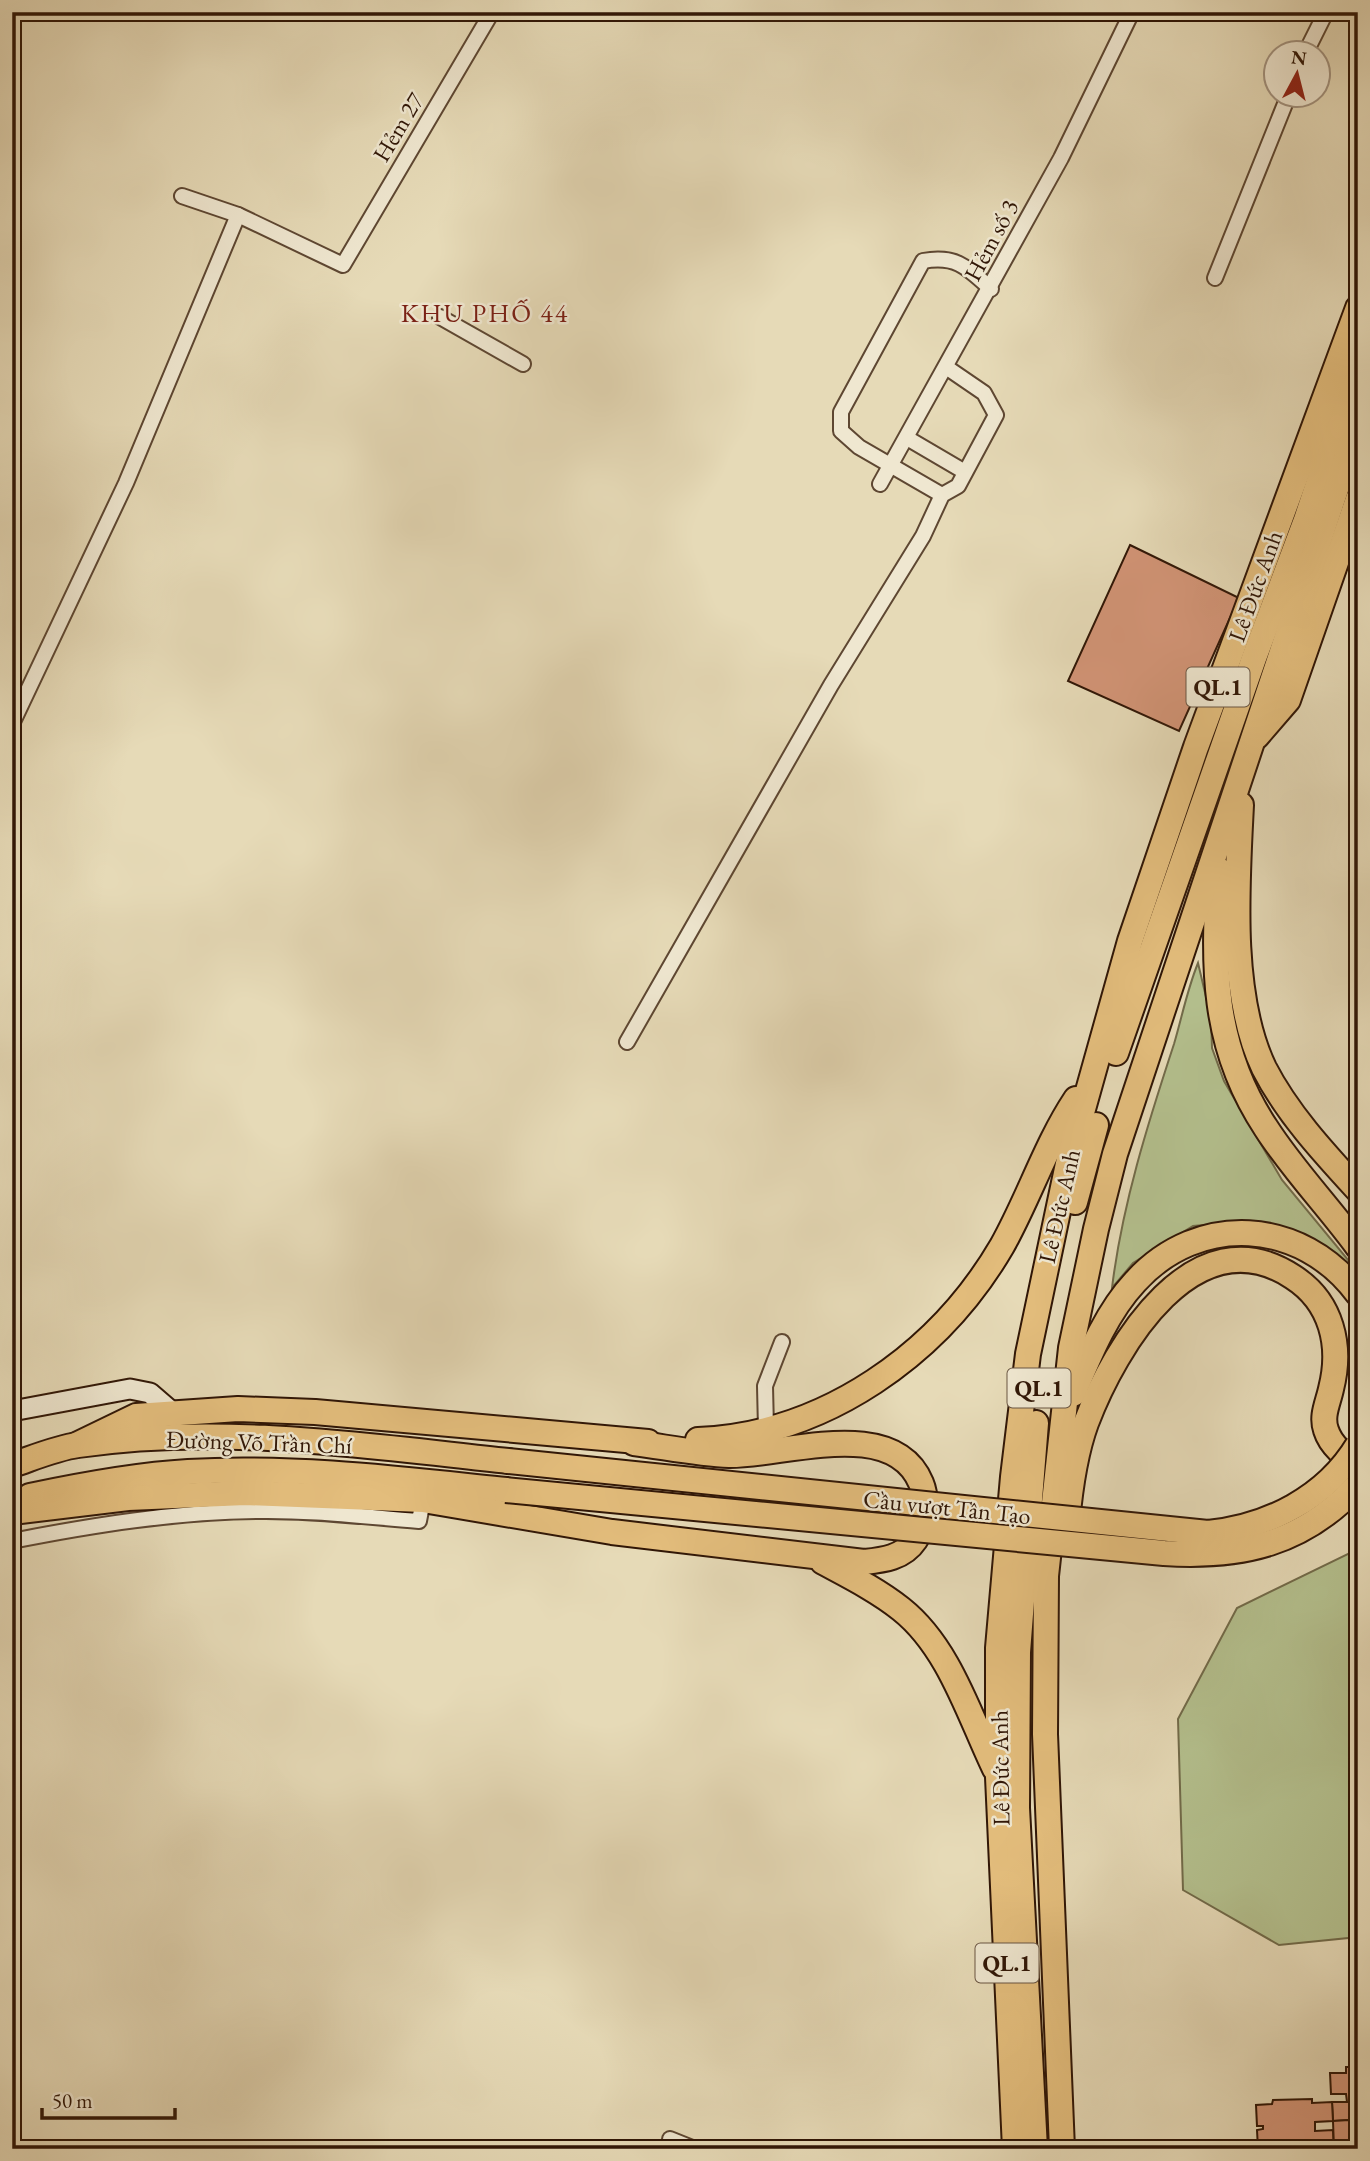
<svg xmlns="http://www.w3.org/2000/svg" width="1370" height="2161" viewBox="0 0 1370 2161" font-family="'EB Garamond',serif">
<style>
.green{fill:#b4c08e;stroke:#726b4a;stroke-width:2}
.building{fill:#d29476;stroke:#301606;stroke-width:2}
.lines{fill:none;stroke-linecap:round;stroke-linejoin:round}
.street-casing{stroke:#5e4732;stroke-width:18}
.secondary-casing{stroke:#301606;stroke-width:23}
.highway-casing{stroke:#301606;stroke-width:28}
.street{stroke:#efe7d0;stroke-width:14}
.secondary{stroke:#efe7d0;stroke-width:19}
.highway{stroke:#e3bd7c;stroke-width:24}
.highway-bridge-casing{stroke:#301606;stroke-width:28;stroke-linecap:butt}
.highway-bridge{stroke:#e3bd7c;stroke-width:24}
.labels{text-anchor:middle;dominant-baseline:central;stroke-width:5;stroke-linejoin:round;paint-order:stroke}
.shield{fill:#efe7d0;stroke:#695543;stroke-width:2}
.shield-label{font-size:23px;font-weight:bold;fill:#301606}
.street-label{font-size:24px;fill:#301606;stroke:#efe7d0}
.neighbourhood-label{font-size:26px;letter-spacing:2px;fill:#7a1f14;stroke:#efe7d0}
</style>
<rect width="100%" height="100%" fill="#e6dab7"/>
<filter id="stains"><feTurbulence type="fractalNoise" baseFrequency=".00286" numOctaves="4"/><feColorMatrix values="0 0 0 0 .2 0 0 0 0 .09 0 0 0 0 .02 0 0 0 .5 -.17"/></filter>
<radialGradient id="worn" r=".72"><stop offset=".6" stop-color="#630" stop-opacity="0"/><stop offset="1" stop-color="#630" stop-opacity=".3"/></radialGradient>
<g class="green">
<path d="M 1198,963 L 1211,1018 L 1212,1048 L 1224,1081 L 1282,1180 L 1349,1261 L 1358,1277 L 1237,1222 L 1193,1226 L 1133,1263 L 1112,1288 C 1122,1205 1148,1123 1174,1044 C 1182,1017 1187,990 1198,963 Z"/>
<polygon points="1358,1549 1358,1937 1279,1945 1183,1890 1178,1719 1237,1608"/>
</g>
<g class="building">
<polygon points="1130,545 1239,598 1179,731 1068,681"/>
<polygon points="1346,2067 1358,2067 1358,2126 1350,2126 1349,2120 1333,2121 1332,2102 1347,2102 1346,2094 1331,2094 1330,2073 1346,2073"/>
<polygon points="1312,2099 1312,2103 1332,2102 1333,2121 1315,2122 1315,2131 1333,2130 1334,2149 1258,2149 1257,2130 1263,2129 1263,2126 1257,2126 1256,2105 1272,2104 1273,2100"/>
<polygon points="1349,2120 1350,2126 1358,2126 1358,2149 1334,2149 1333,2121"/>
</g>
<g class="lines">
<g class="street-casing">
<g id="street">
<polyline points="1306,52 1326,12"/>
<polyline points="182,196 238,215 343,265 492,12"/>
<polyline points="1215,278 1289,94"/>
<polyline points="440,317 523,364"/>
<polyline points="907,438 965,472"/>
<polyline points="880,484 1061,158 1132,12"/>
<path d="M 942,495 L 859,447 L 841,431 L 841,412 L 923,261 C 956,255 967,267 991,289"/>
<polyline points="12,724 126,483 238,215"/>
<polyline points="627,1042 831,685 923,536 942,495 958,486 996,415 984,393 946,367"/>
<polyline points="766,1429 765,1386 782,1342"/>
<path d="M 12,1541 C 93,1525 175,1512 258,1511 C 311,1510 366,1517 419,1521 L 423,1500"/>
<polyline points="670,2139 695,2149"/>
</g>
</g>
<g class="secondary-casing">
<polyline id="secondary" points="12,1411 130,1389 150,1393 172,1412"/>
</g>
<g class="highway-casing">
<g id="highway">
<polyline points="1257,736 1288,700 1358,499"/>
<path d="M 1241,805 C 1237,885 1229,995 1264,1068 C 1287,1113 1324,1153 1358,1190"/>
<path d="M 1219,870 C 1213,965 1211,1045 1266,1128 C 1293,1170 1328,1206 1358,1247"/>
<polyline points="1116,1053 1254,658 1306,520 1358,364"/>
<polyline points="1075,1202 1096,1125"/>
<path d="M 1073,1394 C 1089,1356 1106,1313 1135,1282 C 1198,1212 1302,1218 1358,1294"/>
<path d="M 698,1440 C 825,1435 939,1354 1002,1246 C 1029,1198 1046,1144 1076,1099"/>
<polyline points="76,1445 136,1416 238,1409 315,1412 648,1442"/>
<path d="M 12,1465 C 33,1458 56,1448 78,1445 C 221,1424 366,1446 508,1461"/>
<path d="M 30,1496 C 82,1485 135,1475 188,1472 C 294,1466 400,1479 506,1490"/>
<path d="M 12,1512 L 128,1498 L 245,1493 L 423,1500 L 612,1532 L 864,1562 C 883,1560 903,1558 915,1540 C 925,1525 928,1500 921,1483 C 893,1415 783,1456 729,1455 C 698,1454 665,1447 634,1443"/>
<path d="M 1067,1522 C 1070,1489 1075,1453 1086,1423 C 1115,1346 1195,1212 1293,1277 C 1332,1302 1342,1346 1331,1389 C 1328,1403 1321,1416 1326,1430 C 1331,1446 1345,1456 1358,1465"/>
<path d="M 823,1562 C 849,1576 877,1590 901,1609 C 949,1647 969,1715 995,1769"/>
<polyline points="1015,2149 998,1777 998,1648 1013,1477 1028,1354 1069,1159 1130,941 1196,747 1358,308"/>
<polyline points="1035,2149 1017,1808 1018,1652 1036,1423"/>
<polyline points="1062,2149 1045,1734 1046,1576 1071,1348 1096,1229 1115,1154 1358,423"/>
</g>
</g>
<use href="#street" class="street"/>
<use href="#secondary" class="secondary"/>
<use href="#highway" class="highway"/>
<g class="highway-bridge-casing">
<g id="highway-bridge">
<path d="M 508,1461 L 1208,1533 C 1268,1527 1326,1498 1358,1445"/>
<path d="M 506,1490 L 1164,1553 C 1242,1558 1303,1544 1358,1485"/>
</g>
</g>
<use href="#highway-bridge" class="highway-bridge"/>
</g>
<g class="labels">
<g class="shield">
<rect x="1186.5" y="667.5" width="63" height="39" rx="5"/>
<rect x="1007.5" y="1368.5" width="63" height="39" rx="5"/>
<rect x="975.5" y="1943.5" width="63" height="39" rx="5"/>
</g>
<g class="shield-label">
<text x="1218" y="687">QL.1</text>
<text x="1039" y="1388">QL.1</text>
<text x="1007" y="1963">QL.1</text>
</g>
<g class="street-label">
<text transform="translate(398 127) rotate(-59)">Hẻm 27</text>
<text transform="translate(991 240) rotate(-62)">Hẻm số 3</text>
<text transform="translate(1255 586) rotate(-70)">Lê Đức Anh</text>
<text transform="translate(1059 1206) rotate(-77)">Lê Đức Anh</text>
<text transform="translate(259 1442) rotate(2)">Đường Võ Trần Chí</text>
<text transform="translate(947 1507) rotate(6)">Cầu vượt Tân Tạo</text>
<text transform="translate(1000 1768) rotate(-91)">Lê Đức Anh</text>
</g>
<g class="neighbourhood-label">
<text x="485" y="313">KHU PHỐ 44</text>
</g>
</g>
<rect width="1370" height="2161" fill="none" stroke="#e6dab7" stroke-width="42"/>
<rect x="14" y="14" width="1342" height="2133" fill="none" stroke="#301606" stroke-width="3.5"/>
<rect x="21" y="21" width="1328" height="2119" fill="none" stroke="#301606" stroke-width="2"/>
<g transform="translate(1297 74) rotate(7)"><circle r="33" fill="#efe7d0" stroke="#a3937f" stroke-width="2"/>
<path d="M0-5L12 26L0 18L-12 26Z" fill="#8f2418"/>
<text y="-10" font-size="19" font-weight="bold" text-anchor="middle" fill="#301606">N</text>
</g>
<path d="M42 2108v10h133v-10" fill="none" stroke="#301606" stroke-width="3.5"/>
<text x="52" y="2108" font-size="21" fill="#301606" stroke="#efe7d0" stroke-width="5" paint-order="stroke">50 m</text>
<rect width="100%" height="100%" filter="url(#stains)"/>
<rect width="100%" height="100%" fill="url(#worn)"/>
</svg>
